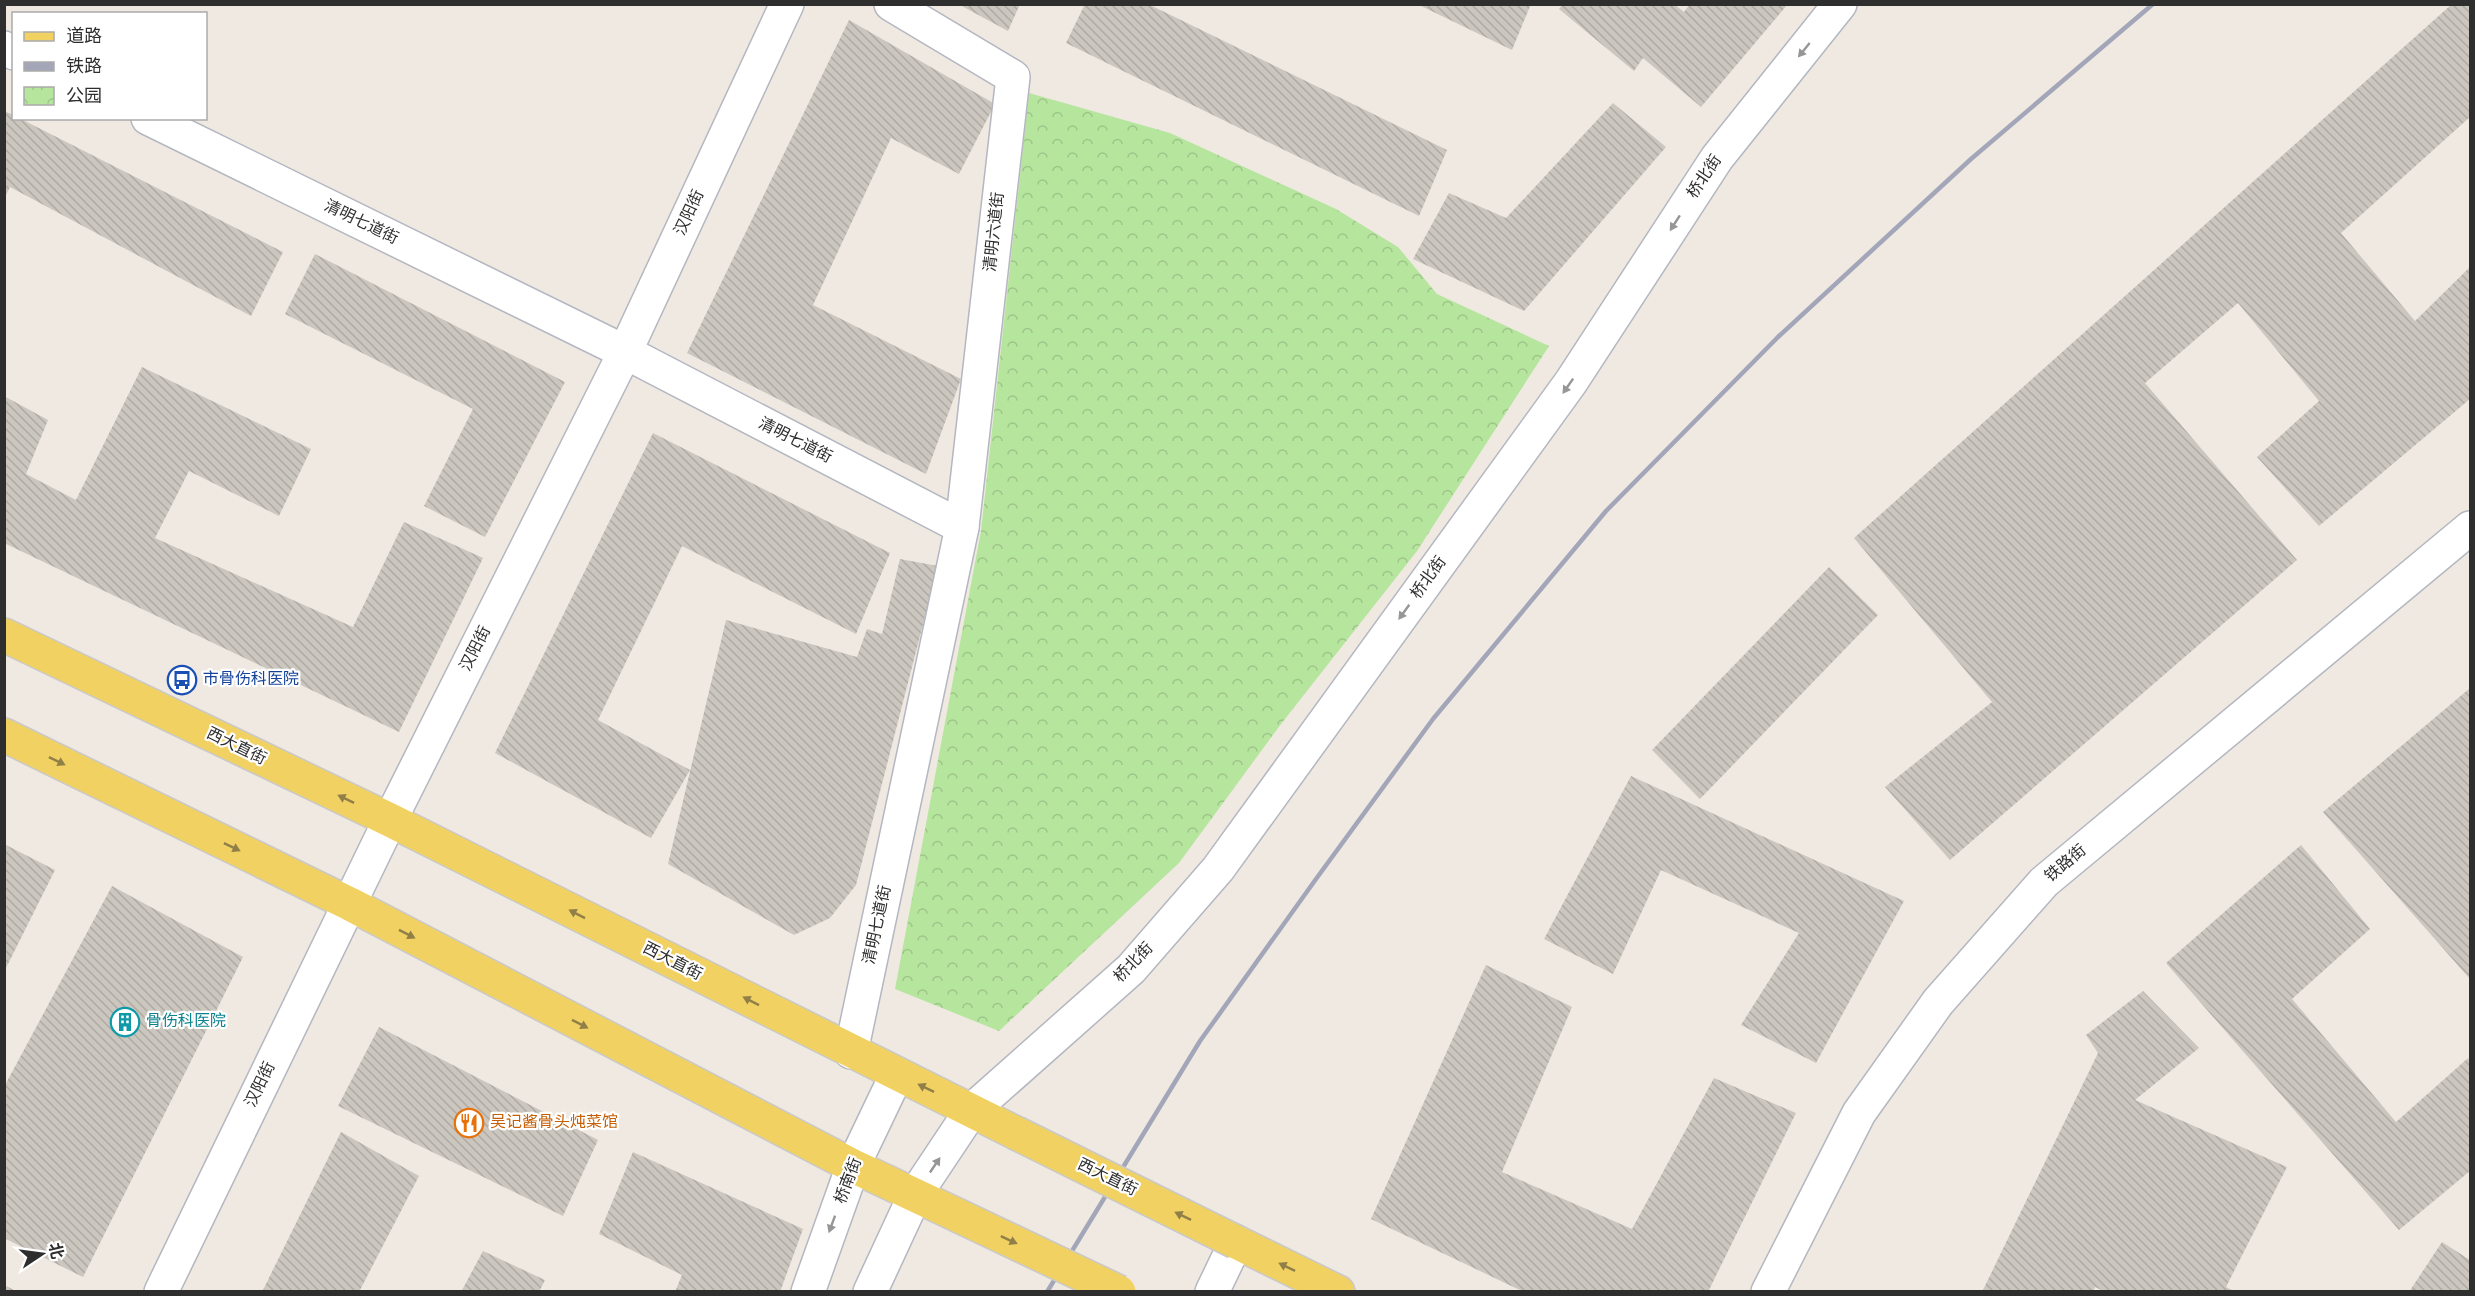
<svg xmlns="http://www.w3.org/2000/svg" width="2475" height="1296" viewBox="0 0 2475 1296" font-family="Overpass,'Noto Sans SC',sans-serif">
<style>
.park{fill:url(#park-crowns)}
.building{fill:url(#building-back-hatch)}
.lines{fill:none;stroke-linecap:round;stroke-linejoin:round}
.tertiary-casing{stroke:#b4b7c1;stroke-width:36}
.secondary-casing{stroke:#b4b7c1;stroke-width:36}
.primary-casing{stroke:#c9c9c9;stroke-width:36}
.tertiary{stroke:#fff;stroke-width:33}
.secondary{stroke:#fff;stroke-width:33}
.primary{stroke:#f2d163;stroke-width:33}
.rail{stroke:#a3a6b8;stroke-width:4.5}
.primary-bridge-casing{stroke:#c9c9c9;stroke-width:36;stroke-linecap:butt}
.primary-bridge{stroke:#f2d163;stroke-width:33}
.oneway{fill:#969696}
.oneway2{fill:#908048}
.labels{text-anchor:middle;dominant-baseline:central;stroke-width:4.5;stroke-linejoin:round;paint-order:stroke}
.street-label{font-size:16px;fill:#2e2e2e;stroke:#fff}
.transit-label{font-size:16px;fill:#164399;stroke:#fff;text-anchor:start}
.culture-label{font-size:16px;fill:#0d838f;stroke:#fff;text-anchor:start}
.food-label{font-size:16px;fill:#c56008;stroke:#fff;text-anchor:start}
</style>
<defs>
<pattern id="park-crowns" width="20" height="18" patternUnits="userSpaceOnUse" patternTransform="scale(1.5)"><rect width="20" height="18" fill="#b6e59e"/><path d="M2 6a3 3 0 1 1 6 0M12 15a3 3 0 1 1 6 0" fill="none" stroke="#9dc588"/></pattern>
<pattern id="building-back-hatch" width="6" height="6" patternUnits="userSpaceOnUse" patternTransform="scale(1.5)"><rect width="6" height="6" fill="#cbc7bf"/><path d="M-1 5l2 2M0 0l6 6M5-1l2 2" fill="none" stroke="#afaba4"/></pattern>
</defs>
<rect width="100%" height="100%" fill="#efe9e1"/>
<polygon class="park" points="1029,93 1170,133 1336,209 1398,247 1437,294 1549,346 1417,551 1281,724 1179,863 999,1031 895,989 981,531"/>
<g class="building">
<polygon points="958,4 1020,4 1008,31"/>
<polygon points="1085,4 1148,4 1447,150 1419,216 1066,43"/>
<polygon points="1417,4 1531,4 1512,50"/>
<polygon points="1563,4 1674,4 1684,12 1690,4 1788,4 1701,107 1643,58 1634,71 1559,9"/>
<polygon points="2452,4 2470,4 2470,117 2341,233 2415,321 2470,267 2470,399 2319,526 2257,457 2319,401 2238,303 2145,383 2297,560 1950,860 1885,787 1992,702 1854,538"/>
<polygon points="849,20 995,104 959,174 891,138 813,305 961,379 926,474 687,353"/>
<polygon points="1613,103 1666,147 1524,311 1413,259 1449,193 1506,218"/>
<polygon points="4,111 14,115 14,118 19,118 283,252 251,316 10,187 4,199"/>
<polygon points="315,254 565,382 485,537 424,506 473,409 285,314"/>
<polygon points="142,367 311,449 279,516 189,471 155,538 353,627 404,522 483,558 399,732 4,543 4,396 48,420 26,474 76,500"/>
<polygon points="653,433 890,553 856,634 682,546 598,720 690,770 651,838 495,753"/>
<polygon points="900,559 938,566 856,885 830,918 794,935 668,864 726,620 857,657 867,629 882,634"/>
<polygon points="1829,567 1878,615 1700,799 1652,750"/>
<polygon points="2470,688 2470,979 2323,812"/>
<polygon points="1631,776 1904,901 1816,1063 1741,1025 1799,933 1661,870 1613,974 1544,939"/>
<polygon points="4,844 55,870 4,972"/>
<polygon points="2301,845 2370,929 2292,999 2396,1122 2468,1058 2470,1061 2470,1171 2399,1230 2166,963"/>
<polygon points="112,886 243,957 83,1277 4,1238 4,1087"/>
<polygon points="1486,965 1572,1007 1502,1172 1632,1229 1714,1078 1796,1113 1708,1292 1524,1292 1371,1219"/>
<polygon points="2143,991 2199,1048 2135,1100 2287,1167 2226,1287 2236,1292 2105,1292 2095,1287 2093,1292 1982,1292 2098,1053 2086,1035"/>
<polygon points="379,1027 598,1140 563,1216 338,1106"/>
<polygon points="341,1132 419,1176 359,1292 262,1292"/>
<polygon points="633,1152 803,1229 780,1292 675,1292 682,1275 599,1234"/>
<polygon points="2442,1242 2470,1260 2470,1292 2409,1292"/>
<polygon points="483,1251 545,1280 539,1292 461,1292"/>
<polygon points="4,1285 18,1292 4,1292"/>
</g>
<g class="lines">
<g class="tertiary-casing">
<g id="tertiary">
<polyline points="891,4 1013,77 962,527"/>
<polyline points="4,48 14,53"/>
<polyline points="148,118 625,352 962,527 851,1052"/>
<polyline points="971,1111 1131,969 1218,869 1571,382 1717,158 1840,4"/>
<polyline points="161,1292 390,820 625,352 787,4"/>
</g>
</g>
<g class="secondary-casing">
<g id="secondary">
<polyline points="808,1292 853,1166 897,1074"/>
<polyline points="870,1292 915,1195 971,1111"/>
<polyline points="1212,1292 1236,1242"/>
<polyline points="1768,1292 1859,1113 1938,1002 2044,882 2470,528"/>
</g>
</g>
<g class="primary-casing">
<g id="primary">
<polyline points="4,635 390,820 1016,1133"/>
<polyline points="4,735 350,904 853,1166 957,1215"/>
<polyline points="1236,1242 1338,1292"/>
</g>
</g>
<use href="#tertiary" class="tertiary"/>
<use href="#secondary" class="secondary"/>
<use href="#primary" class="primary"/>
<polyline class="rail" points="1047,1292 1200,1041 1316,879 1433,719 1606,511 1778,337 1971,159 2153,4"/>
<g class="primary-bridge-casing">
<g id="primary-bridge">
<polyline points="1016,1133 1236,1242"/>
<polyline points="957,1215 1119,1292"/>
</g>
</g>
<use href="#primary-bridge" class="primary-bridge"/>
</g>
<defs><path id="oneway-solid" d="M-6-.8H1V-3.2L6.5 0L1 3.2V.8H-6Z" transform="scale(1.5)"/></defs>
<g class="oneway">
<use href="#oneway-solid" transform="translate(1804 50) rotate(129)"/>
<use href="#oneway-solid" transform="translate(1675 223) rotate(123)"/>
<use href="#oneway-solid" transform="translate(1568 386) rotate(125)"/>
<use href="#oneway-solid" transform="translate(1404 612) rotate(126)"/>
<use href="#oneway-solid" transform="translate(935 1165) rotate(-56)"/>
<use href="#oneway-solid" transform="translate(832 1224) rotate(110)"/>
</g>
<g class="oneway2">
<use href="#oneway-solid" transform="translate(57 761) rotate(26)"/>
<use href="#oneway-solid" transform="translate(346 799) rotate(-154)"/>
<use href="#oneway-solid" transform="translate(232 847) rotate(26)"/>
<use href="#oneway-solid" transform="translate(577 914) rotate(-153)"/>
<use href="#oneway-solid" transform="translate(407 934) rotate(27)"/>
<use href="#oneway-solid" transform="translate(751 1001) rotate(-153)"/>
<use href="#oneway-solid" transform="translate(580 1024) rotate(27)"/>
<use href="#oneway-solid" transform="translate(926 1088) rotate(-154)"/>
<use href="#oneway-solid" transform="translate(1183 1216) rotate(-154)"/>
<use href="#oneway-solid" transform="translate(1009 1240) rotate(25)"/>
<use href="#oneway-solid" transform="translate(1287 1267) rotate(-154)"/>
</g>
<defs>
<g id="bus-ring" transform="scale(1.5)"><circle r="9.5" fill="#fff" stroke="#1a4fb4" stroke-width="1.5"/><path d="M-5-6H5V4H4V6H2V4H-2V6H-4V4H-5ZM-3.5-4V0h7V-4ZM-3.5 1.2v1.5H-2V1.2ZM2 1.2v1.5H3.5V1.2Z" fill="#1a4fb4"/></g>
<g id="building-ring" transform="scale(1.5)"><circle r="9.5" fill="#fff" stroke="#0f9aa8" stroke-width="1.5"/><path d="M-4-6H4V6H1V3H-1V6H-4ZM-2.5-4.3h1.7v1.8h-1.7ZM.8-4.3h1.7v1.8H.8ZM-2.5-1h1.7V.8h-1.7ZM.8-1h1.7V.8H.8Z" fill="#0f9aa8"/></g>
<g id="restaurant-ring" transform="scale(1.5)"><circle r="9.5" fill="#fff" stroke="#e8710a" stroke-width="1.5"/><path d="M-5-6h1v4h1v-4h1v4h1v-4h1v5L-1.5 .5V6h-2V.5L-5-1ZM5-6V6H3V1.5H1.5Q1.5-4 5-6Z" fill="#e8710a"/></g>
</defs>
<g fill-rule="evenodd">
<use href="#bus-ring" x="182" y="680"/>
<use href="#building-ring" x="125" y="1022"/>
<use href="#restaurant-ring" x="469" y="1123"/>
</g>
<g class="labels">
<g class="street-label">
<text transform="translate(1705 177) rotate(-56)">桥北街</text>
<text transform="translate(690 213) rotate(-65)">汉阳街</text>
<text transform="translate(361 223) rotate(26)">清明七道街</text>
<text transform="translate(995 232) rotate(-84)">清明六道街</text>
<text transform="translate(795 441) rotate(27)">清明七道街</text>
<text transform="translate(1429 578) rotate(-54)">桥北街</text>
<text transform="translate(476 649) rotate(-63)">汉阳街</text>
<text transform="translate(236 747) rotate(26)">西大直街</text>
<text transform="translate(2066 864) rotate(-40)">铁路街</text>
<text transform="translate(878 925) rotate(-78)">清明七道街</text>
<text transform="translate(672 962) rotate(27)">西大直街</text>
<text transform="translate(1134 963) rotate(-46)">桥北街</text>
<text transform="translate(261 1085) rotate(-64)">汉阳街</text>
<text transform="translate(1107 1178) rotate(26)">西大直街</text>
<text transform="translate(849 1181) rotate(-69)">桥南街</text>
</g>
<g class="transit-label">
<text x="203" y="680">市骨伤科医院</text>
</g>
<g class="culture-label">
<text x="146" y="1022">骨伤科医院</text>
</g>
<g class="food-label">
<text x="490" y="1123">吴记酱骨头炖菜馆</text>
</g>
</g>
<rect width="2475" height="1296" fill="none" stroke="#2e2e2e" stroke-width="12"/>
<rect x="12" y="12" width="195" height="108" fill="#ffffff" stroke="#ababab" stroke-width="1.5"/>
<rect x="24" y="32" width="30" height="9" fill="#f2d163" stroke="#ababab" stroke-width="1.5"/>
<text x="66" y="42" font-size="18" fill="#2e2e2e">道路</text>
<rect x="24" y="62" width="30" height="9" fill="#a3a6b8" stroke="#ababab" stroke-width="1.5"/>
<text x="66" y="72" font-size="18" fill="#2e2e2e">铁路</text>
<rect x="24" y="87" width="30" height="18" fill="url(#park-crowns)" stroke="#ababab" stroke-width="1.5"/>
<text x="66" y="102" font-size="18" fill="#2e2e2e">公园</text>
<g transform="translate(42 1254) rotate(77)" stroke="#ffffff" stroke-width="4.5" paint-order="stroke">
<path d="M0-4.5L10 22L0 15L-10 22Z" fill="#2e2e2e"/>
<text y="-9" font-size="16" font-weight="bold" text-anchor="middle" fill="#2e2e2e">北</text>
</g>
</svg>
